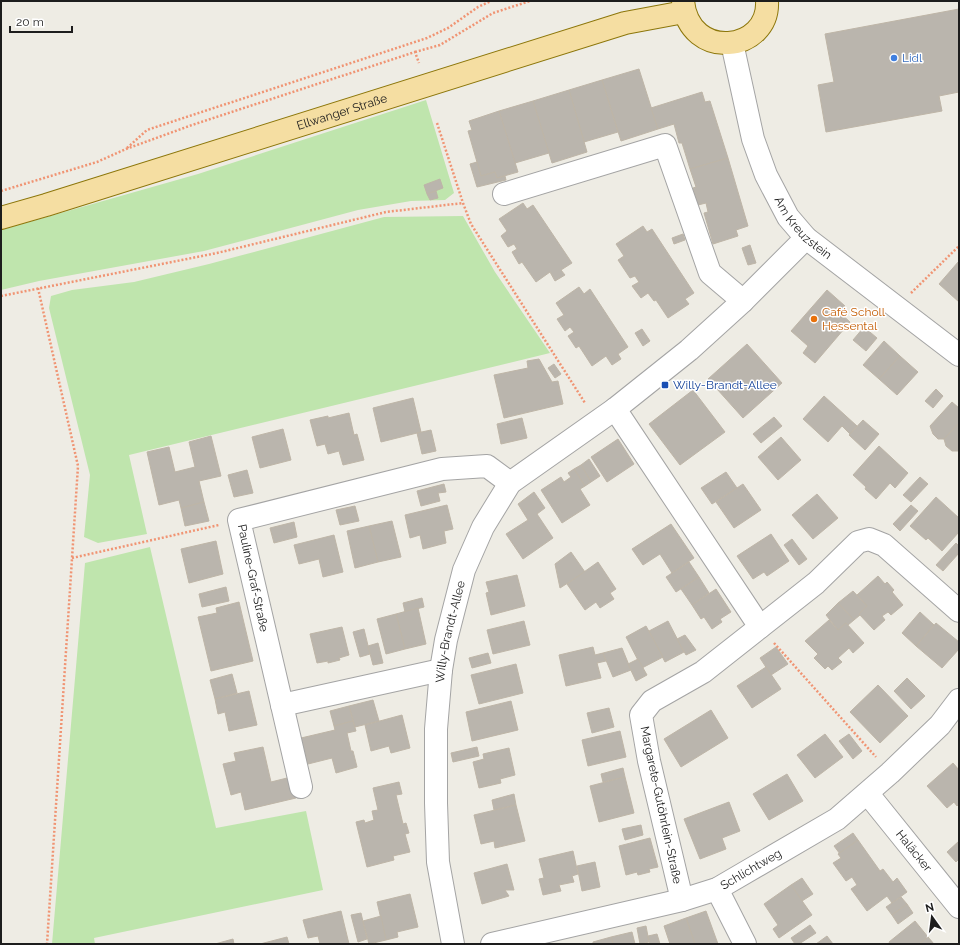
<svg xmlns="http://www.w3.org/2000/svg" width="960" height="945" viewBox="0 0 960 945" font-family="Raleway,sans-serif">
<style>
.grass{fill:#bfe5ad}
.building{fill:#bab5ad;stroke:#beb5a7}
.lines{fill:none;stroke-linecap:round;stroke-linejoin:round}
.minor-casing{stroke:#a4a4a4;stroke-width:24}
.major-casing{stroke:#8c760a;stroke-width:24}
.path{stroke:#f09473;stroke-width:2.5;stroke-dasharray:2 2;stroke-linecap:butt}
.minor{stroke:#fff;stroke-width:22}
.major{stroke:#f5dea2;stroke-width:22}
.shop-dot{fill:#3f7fe0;stroke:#fff;stroke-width:1.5}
.food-dot{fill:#e8710a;stroke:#fff;stroke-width:1.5}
.transit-dot{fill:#1a4fb4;stroke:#fff;stroke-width:1.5}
.labels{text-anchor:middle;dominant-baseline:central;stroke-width:3;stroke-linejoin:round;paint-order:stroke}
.shop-label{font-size:12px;fill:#366cbe;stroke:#fff;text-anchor:start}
.street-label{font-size:12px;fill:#1d1d1d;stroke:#fff}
.food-label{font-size:12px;fill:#c56008;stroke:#fff;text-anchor:start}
.transit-label{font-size:12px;fill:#164399;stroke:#fff;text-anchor:start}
</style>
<rect width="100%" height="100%" fill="#eeece4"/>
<g class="grass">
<polygon points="426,100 454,193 445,200 411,201 358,210 204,251 39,281 1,290 1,230 198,174"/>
<polygon points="463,216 495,272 550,353 129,455 147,534 98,543 84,537 90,475 49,308 51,296 72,290 134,282 209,264 384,217"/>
<polygon points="150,547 216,828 306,811 323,890 94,938 95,944 52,944 85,563"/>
</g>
<g class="building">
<polygon points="959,9 959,92 939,96 942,111 826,132 818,85 834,82 825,34"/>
<polygon points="639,69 658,129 621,141 602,80"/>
<polygon points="602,80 618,132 584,142 569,90"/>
<polygon points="569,90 587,152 552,163 533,101"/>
<polygon points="702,92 705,102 710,101 728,158 690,169 682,143 679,143 674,124 658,129 651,108"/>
<polygon points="533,101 549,153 515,163 499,111"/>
<polygon points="499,111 518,172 497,178 495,172 481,176 468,131 472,130 469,121"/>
<polygon points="728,158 748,226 736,230 738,236 713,244 704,213 708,212 706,203 698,205 693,188 696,187 690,169"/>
<polygon points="477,162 481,176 495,172 497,178 505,176 506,180 477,187 470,164"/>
<polygon points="440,179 443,188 427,194 424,185"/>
<polygon points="436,191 438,198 430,200 427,194"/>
<polygon points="523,203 527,209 533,205 572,263 561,270 565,275 555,281 550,272 536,282 522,262 519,264 512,252 517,249 514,244 508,247 501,236 507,231 499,219"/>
<polygon points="643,226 647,232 652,229 694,293 685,299 689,304 668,318 656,300 654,301 648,293 641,298 632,286 639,282 635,276 630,278 618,260 624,256 616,244"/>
<polygon points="683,234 685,240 674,244 672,238"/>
<polygon points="750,245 756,263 748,265 742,248"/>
<polygon points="959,261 959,302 939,284"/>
<polygon points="579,287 584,294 590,289 628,347 618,354 621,359 612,365 606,356 592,366 579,346 576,348 568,336 574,332 570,327 565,331 557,319 564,315 556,303"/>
<polygon points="827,290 845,306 840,313 850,322 815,363 803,353 808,346 791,331"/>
<polygon points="864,327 877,338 866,351 853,340"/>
<polygon points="642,329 650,341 643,346 635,333"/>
<polygon points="884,341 900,356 879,379 863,365"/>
<polygon points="747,344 782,383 743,418 708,379"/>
<polygon points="900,356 918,372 897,395 879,379"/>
<polygon points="539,359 552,382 558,381 563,404 504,418 494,375 528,368 527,361"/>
<polygon points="554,364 561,374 555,378 548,368"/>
<polygon points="936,389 943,396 933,408 925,401"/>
<polygon points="693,390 725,432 680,465 649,424"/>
<polygon points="824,396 857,426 850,434 842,426 828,442 803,419"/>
<polygon points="413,398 421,432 381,442 373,408"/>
<polygon points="952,402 959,408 959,423 944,439 938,439 933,434 930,426"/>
<polygon points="349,413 354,435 357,434 364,460 343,465 339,451 328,454 325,444 317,446 310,420 328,416 328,418"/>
<polygon points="774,417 782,426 761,443 753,434"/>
<polygon points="522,418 527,438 501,444 497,424"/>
<polygon points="863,420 879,434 865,450 849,435"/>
<polygon points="959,423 959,450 958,451 952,451 946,446 944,439"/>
<polygon points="283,429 291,460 260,468 252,437"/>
<polygon points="431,430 436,451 422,454 417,433"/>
<polygon points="211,436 221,476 199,481 204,502 181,508 179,500 159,505 147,452 169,447 175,472 195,467 189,442"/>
<polygon points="781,437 801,460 778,480 758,457"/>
<polygon points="618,439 634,464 607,482 591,457"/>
<polygon points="879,446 908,473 895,488 890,483 876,499 865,489 866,487 853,475"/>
<polygon points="589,459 600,476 591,482 581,465"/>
<polygon points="581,465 591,482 585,486 574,469"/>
<polygon points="574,469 585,486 580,489 590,505 562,523 541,490 561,477 564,482 571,477 568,473"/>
<polygon points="247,470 253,493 234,497 228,475"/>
<polygon points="726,472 737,488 712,504 701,488"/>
<polygon points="920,477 928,484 911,502 903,495"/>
<polygon points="444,484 446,492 438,493 440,501 421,506 417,491"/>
<polygon points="743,484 761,510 734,528 716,502"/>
<polygon points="534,492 545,508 537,514 553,538 523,559 506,534 528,520 518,504"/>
<polygon points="817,494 838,518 813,539 792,515"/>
<polygon points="936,497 959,518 959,532 942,551 928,538 926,540 910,526"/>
<polygon points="204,502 209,521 185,526 181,508"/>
<polygon points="447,505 453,529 444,531 446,543 423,549 420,535 410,538 405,515"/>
<polygon points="911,505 918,511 900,531 893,524"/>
<polygon points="355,506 359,521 340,525 336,510"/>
<polygon points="392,521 401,557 378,562 369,526"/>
<polygon points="294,522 297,537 274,543 270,528"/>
<polygon points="671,524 694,558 672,573 660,554 643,565 632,549"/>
<polygon points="369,526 378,562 355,568 347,531"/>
<polygon points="771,534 789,561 767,576 764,572 753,579 737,556"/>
<polygon points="334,535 343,572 323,577 319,559 299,564 294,545"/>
<polygon points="792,539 807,559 799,565 784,545"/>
<polygon points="216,541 223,574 189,583 181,549"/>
<polygon points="956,543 959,546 959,553 943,571 936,565"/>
<polygon points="571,552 585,572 560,588 555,564"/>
<polygon points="598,562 616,589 610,593 614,599 600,608 596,602 585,610 567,584"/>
<polygon points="689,562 699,577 676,592 666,577"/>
<polygon points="517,575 525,606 491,615 486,593 489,592 486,582"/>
<polygon points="878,576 885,584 887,582 894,590 892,592 903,605 891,615 888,612 882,616 885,620 874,630 859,614 867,606 857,595"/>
<polygon points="699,577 709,593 692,605 681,589"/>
<polygon points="226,587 229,601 202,607 199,594"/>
<polygon points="716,589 731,612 720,619 722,622 712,629 704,617 701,619 692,605"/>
<polygon points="853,591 867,606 859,614 860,615 854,620 838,603"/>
<polygon points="422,598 424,607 405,612 403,603"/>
<polygon points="239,602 253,661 211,671 198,617 217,613 216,608"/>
<polygon points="838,603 854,620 848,625 846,623 838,630 826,615"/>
<polygon points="418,608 426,644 405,649 396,614"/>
<polygon points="920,612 934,625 916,646 902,633"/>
<polygon points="396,614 405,649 386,654 377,619"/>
<polygon points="829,620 838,630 846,623 864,643 853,653 849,648 838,658 842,662 832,670 828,666 825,669 814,658 818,654 805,641"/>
<polygon points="524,621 530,645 493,654 487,630"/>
<polygon points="668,621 684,652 665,662 649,631"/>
<polygon points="936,623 959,642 959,649 942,668 916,646"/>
<polygon points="646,626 663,657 642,668 626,637"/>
<polygon points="342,627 349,655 339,658 340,660 328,663 328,661 317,663 310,634"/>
<polygon points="364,629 370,654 360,657 353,632"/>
<polygon points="685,635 696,650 686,655 677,639"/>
<polygon points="378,643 383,663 373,665 368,646"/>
<polygon points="593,647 595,655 603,653 606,661 597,663 601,678 566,686 559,655"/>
<polygon points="776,647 788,664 771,675 760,658"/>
<polygon points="622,648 631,670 613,677 603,653"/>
<polygon points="488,653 491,663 472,668 469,658"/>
<polygon points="638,659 647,675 636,681 628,664"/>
<polygon points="516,664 523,693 479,704 471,675"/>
<polygon points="766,667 781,689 752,708 737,686"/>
<polygon points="232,674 237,693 215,699 210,680"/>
<polygon points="907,678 925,696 911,709 894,691"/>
<polygon points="878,685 908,716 880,743 850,712"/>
<polygon points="249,691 257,725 229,731 225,712 218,714 215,699"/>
<polygon points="373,700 379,721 355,727 349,706"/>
<polygon points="511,701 518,730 472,741 466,712"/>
<polygon points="349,706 353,721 334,726 330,711"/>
<polygon points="609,708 614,727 592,733 587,713"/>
<polygon points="711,710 728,738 681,767 664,739"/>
<polygon points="402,715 410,748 391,753 389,746 371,751 365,725"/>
<polygon points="353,721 356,731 347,733 351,751 353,751 357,767 336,773 332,758 308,764 301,738 335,730 334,726"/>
<polygon points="620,731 626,757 588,766 582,740"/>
<polygon points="825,734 843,757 815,778 797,755"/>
<polygon points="849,734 862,751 853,759 839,741"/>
<polygon points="263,747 271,782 291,777 296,798 245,810 241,792 231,795 223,764 236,761 234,753"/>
<polygon points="477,747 479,756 453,762 451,753"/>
<polygon points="509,748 515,775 500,779 501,783 479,788 473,762 484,759 483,754"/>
<polygon points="953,763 959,770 959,804 957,806 954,802 947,808 927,786"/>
<polygon points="623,768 625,777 603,782 601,774"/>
<polygon points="787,774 803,801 769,820 753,794"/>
<polygon points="625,777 634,813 599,822 590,786"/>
<polygon points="399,782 402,794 396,795 403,824 406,823 409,833 405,834 410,852 393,856 394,860 367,867 356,822 364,820 365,823 374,820 372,811 378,810 373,788"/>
<polygon points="514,794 516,805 494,810 492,800"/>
<polygon points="729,802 740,831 722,838 726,849 700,859 684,819"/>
<polygon points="516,805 525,841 495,848 494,841 481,844 474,815"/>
<polygon points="641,825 643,835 625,840 622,829"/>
<polygon points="853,833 858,840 840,854 834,846"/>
<polygon points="650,838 658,867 649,869 650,872 638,875 637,872 626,875 619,846"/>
<polygon points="858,840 880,871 883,869 893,882 897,878 907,892 892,903 887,896 867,911 851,889 857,885 852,877 846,881 833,863 841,858 838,854"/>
<polygon points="959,841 959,859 956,862 947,852"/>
<polygon points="573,851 578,874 572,876 574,882 559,885 561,891 543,895 539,879 544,878 539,859"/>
<polygon points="595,862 600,887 582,891 577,866"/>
<polygon points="507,864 514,890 505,890 509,896 482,904 474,873"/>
<polygon points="802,878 813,894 802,901 791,885"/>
<polygon points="791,885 812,915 779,938 773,929 778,925 764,904"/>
<polygon points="410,894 418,927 397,932 398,937 386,940 377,902"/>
<polygon points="901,897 907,904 892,915 886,907"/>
<polygon points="907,904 913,913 898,924 892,915"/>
<polygon points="341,911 349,944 320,944 318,936 308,938 303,920"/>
<polygon points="706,911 718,944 695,944 686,918"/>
<polygon points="361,913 367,939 358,942 351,915"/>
<polygon points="381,916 386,940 369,944 363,921"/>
<polygon points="686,918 695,944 670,944 664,926"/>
<polygon points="915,921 928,937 919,944 890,944 889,942"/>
<polygon points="810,925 816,933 799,944 795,944 791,938"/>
<polygon points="646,926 649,942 640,944 637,928"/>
<polygon points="632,932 635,944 613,944 611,937"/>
<polygon points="657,934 660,944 650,944 648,936"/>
<polygon points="827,936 833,944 816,944"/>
<polygon points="287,937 289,944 260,944"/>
<polygon points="611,937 613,944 593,944 593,942"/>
<polygon points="928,937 934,944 919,944"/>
<polygon points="233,939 234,944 215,944"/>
</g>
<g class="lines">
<g class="minor-casing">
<g id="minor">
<path id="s1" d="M 732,43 L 753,139 L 766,175 L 788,217 L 806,238 L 959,355"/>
<polyline points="504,194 665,145 710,273 743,301"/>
<polyline points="615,409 760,627"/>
<polyline points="441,670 282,705 239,520 442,469 487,466 510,483"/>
<polyline points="282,705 301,787"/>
<path id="s2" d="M 868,794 L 959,907"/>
<polyline points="717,889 745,944"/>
<polyline points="682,900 649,761 641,715 652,701 703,672 816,583 858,542 869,539 884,545 959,611"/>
<path id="s3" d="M 453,944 L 438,862 L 436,803 L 436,729 L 441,670 L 446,640 L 464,570 L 483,527 L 510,483 L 615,409 L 689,350 L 743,301 L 806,238"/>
<path id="s4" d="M 492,944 L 682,900 L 717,889 L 837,819 L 890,773 L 940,725 L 959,700"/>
</g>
</g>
<g class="major-casing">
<g id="major">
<path d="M 683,1 C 689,62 770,52 767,1"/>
<path id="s5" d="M 1,218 L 46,205 L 625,23 L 684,12"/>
</g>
</g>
<g class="path">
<polyline points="415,52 440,45 493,13 530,1"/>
<polyline points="437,123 463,203 471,224 585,403"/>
<polyline points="127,148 147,130 427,38 448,28 478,7 491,1"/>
<polyline points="1,191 97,162 126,149 192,125 415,52 419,63"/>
<polyline points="38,288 78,466 47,944"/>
<polyline points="911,293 959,246"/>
<polyline points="1,296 217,253 386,212 463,203"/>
<polyline points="72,558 219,525"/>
<polyline points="774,643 876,757"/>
</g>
<use href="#minor" class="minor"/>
<use href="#major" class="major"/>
</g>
<circle class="shop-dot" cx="894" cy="58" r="4"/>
<circle class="food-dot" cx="814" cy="319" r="4"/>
<rect class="transit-dot" x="661" y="381" width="8" height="8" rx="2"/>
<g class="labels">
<g class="shop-label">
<text x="902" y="58">Lidl</text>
</g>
<g class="street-label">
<text stroke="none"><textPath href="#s5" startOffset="357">Ellwanger Straße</textPath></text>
<text stroke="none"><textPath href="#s1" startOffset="202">Am Kreuzstein</textPath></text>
<text transform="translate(253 578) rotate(78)">Pauline-Graf-Straße</text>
<text stroke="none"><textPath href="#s3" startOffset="315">Willy-Brandt-Allee</textPath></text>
<text transform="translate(661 805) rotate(78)">Margarete-Gutöhrlein-Straße</text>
<text stroke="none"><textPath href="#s2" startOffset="73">Haläcker</textPath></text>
<text stroke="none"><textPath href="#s4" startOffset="271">Schlichtweg</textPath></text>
</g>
<g class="food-label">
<text x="822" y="312">Café Scholl<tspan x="822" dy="14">Hessental</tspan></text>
</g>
<g class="transit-label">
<text x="673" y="385">Willy-Brandt-Allee</text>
</g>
</g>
<rect width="960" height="945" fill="none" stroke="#1d1d1d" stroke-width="4"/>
<g transform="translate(932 917) rotate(346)" stroke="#ffffff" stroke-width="3" paint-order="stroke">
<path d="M0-3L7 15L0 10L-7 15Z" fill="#1d1d1d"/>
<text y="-6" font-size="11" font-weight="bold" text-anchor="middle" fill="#1d1d1d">N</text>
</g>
<path d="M10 26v6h62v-6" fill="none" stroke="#1d1d1d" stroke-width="2"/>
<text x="16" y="26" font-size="12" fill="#1d1d1d" stroke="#ffffff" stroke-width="3" paint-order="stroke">20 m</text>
</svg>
